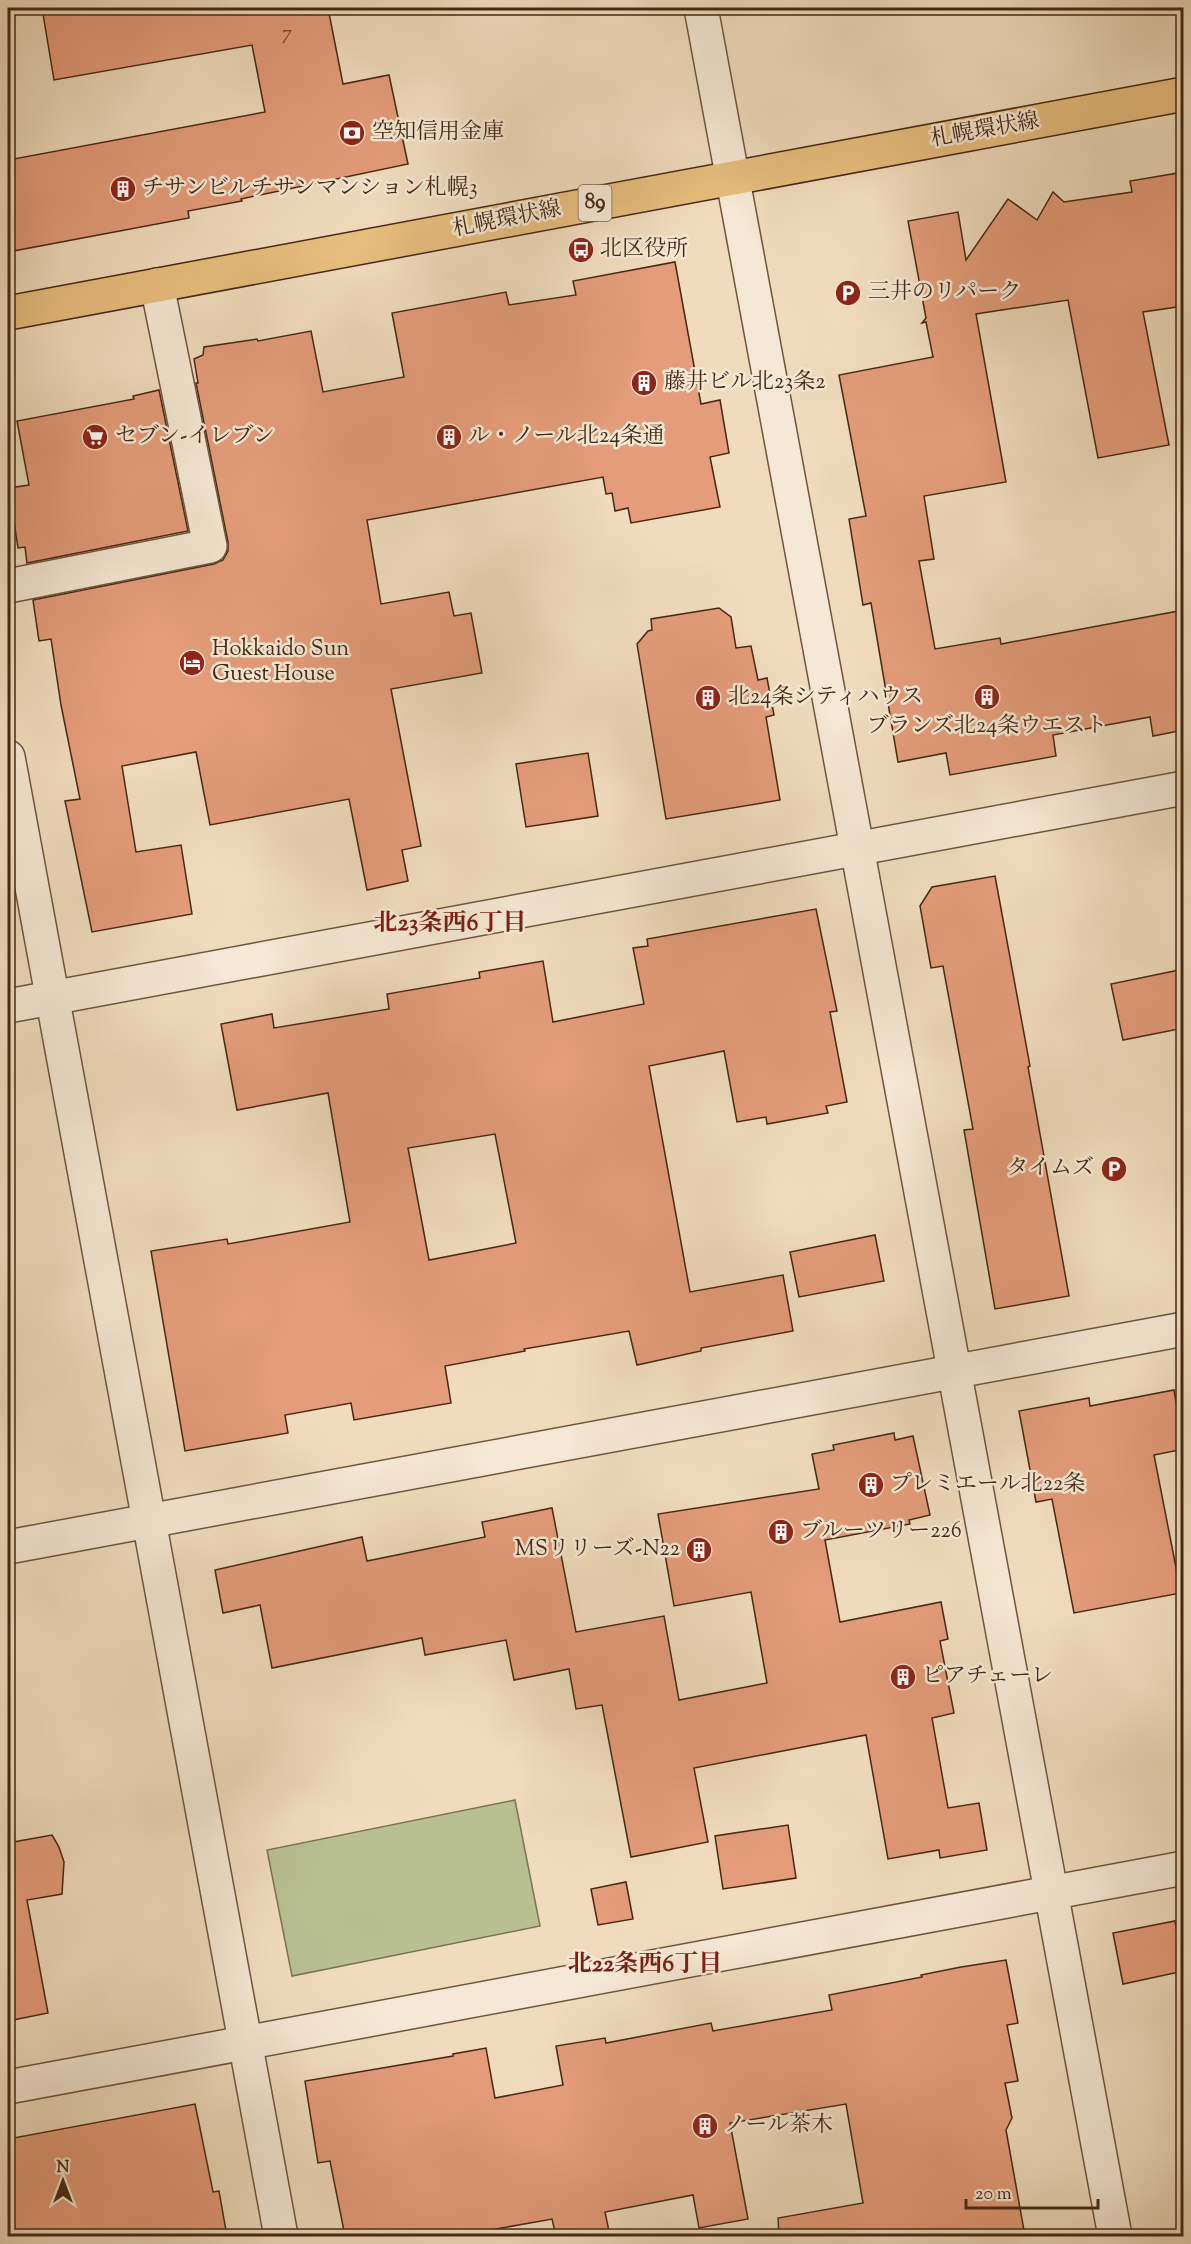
<svg xmlns="http://www.w3.org/2000/svg" width="1191" height="2244" viewBox="0 0 1191 2244" font-family="'Sorts Mill Goudy','Noto Serif JP',serif">
<style>
.green{fill:#b8c092;stroke:#7e7452;stroke-width:1.5}
.building{fill:#e49c7a;stroke:#452812;stroke-width:1.5;fill-rule:evenodd}
.lines{fill:none;stroke-linecap:round;stroke-linejoin:round}
.minor-casing{stroke:#70553d;stroke-width:36}
.major-casing{stroke:#452812;stroke-width:36}
.minor{stroke:#f5e8d4;stroke-width:33}
.major{stroke:#e8be7e;stroke-width:33}
.labels{text-anchor:middle;dominant-baseline:central;stroke-width:5;stroke-linejoin:round;paint-order:stroke}
.number-label{font-size:20px;fill:#6d452c}
.shield{fill:#f5e8d4;stroke:#7a624c;stroke-width:1.5}
.shield-label{font-size:21px;font-weight:bold;fill:#452812}
.street-label{font-size:22px;fill:#452812;stroke:#f5e8d4}
.poi-label{font-size:22px;fill:#452812;stroke:#f5e8d4;text-anchor:start}
.neighbourhood-label{font-size:24px;font-weight:bold;fill:#7a1f14;stroke:#f5e8d4}
</style>
<rect width="100%" height="100%" fill="#f0dcbd"/>
<filter id="stains"><feTurbulence type="fractalNoise" baseFrequency=".00333" numOctaves="4"/><feColorMatrix values="0 0 0 0 .2 0 0 0 0 .09 0 0 0 0 .02 0 0 0 .5 -.17"/></filter>
<radialGradient id="worn" r=".72"><stop offset=".6" stop-color="#630" stop-opacity="0"/><stop offset="1" stop-color="#630" stop-opacity=".3"/></radialGradient>
<polygon class="green" points="515,1800 540,1926 292,1976 267,1850"/>
<g class="building">
<polygon points="42,8 328,8 343,84 389,75 408,164 241,199 242,201 188,211 189,218 8,252 8,160 265,112 252,45 54,80"/>
<polygon points="1184,172 1184,306 1143,312 1169,445 1098,458 1068,300 976,314 1006,482 924,496 934,559 919,561 935,649 1000,638 1001,644 1184,610 1184,730 1153,736 1150,717 1053,735 1056,756 950,775 946,753 898,762 871,603 863,605 849,519 866,516 839,375 933,357 926,322 922,323 926,318 908,221 958,212 966,260 1008,199 1037,220 1053,192 1064,202 1132,192 1130,181"/>
<polygon points="675,262 701,404 720,400 729,453 710,457 720,507 631,523 628,508 615,511 612,493 606,494 603,477 367,520 381,604 449,592 454,616 471,613 482,673 391,689 421,846 402,850 408,881 367,890 349,799 210,825 196,752 122,766 136,852 181,845 192,914 92,932 65,801 80,799 61,705 51,639 39,641 33,600 214,564 223,560 228,551 228,542 196,383 198,383 194,359 203,355 204,347 257,339 258,341 311,331 323,392 404,377 392,313 506,292 509,305 576,295 573,281"/>
<polygon points="159,390 188,531 27,563 25,547 18,548 9,488 29,485 17,421 134,399 133,396"/>
<polygon points="719,608 731,617 736,648 751,646 758,680 767,678 774,715 766,717 780,800 666,819 637,644 648,631 652,630 651,619"/>
<polygon points="588,753 598,816 526,827 516,764"/>
<polygon points="995,876 1030,1066 1028,1067 1069,1296 995,1309 964,1130 973,1129 943,966 931,968 920,906 932,887"/>
<path d="M 816,909 L 837,1011 L 830,1012 L 847,1102 L 826,1106 L 828,1113 L 767,1124 L 766,1117 L 737,1122 L 724,1051 L 649,1066 L 690,1292 L 783,1275 L 793,1331 L 701,1348 L 701,1351 L 637,1365 L 629,1331 L 524,1349 L 525,1351 L 445,1366 L 451,1403 L 354,1420 L 351,1403 L 285,1415 L 288,1433 L 185,1451 L 151,1251 L 227,1239 L 228,1244 L 350,1222 L 328,1093 L 237,1110 L 221,1024 L 272,1014 L 274,1028 L 389,1009 L 387,994 L 480,978 L 479,972 L 543,961 L 553,1022 L 644,1004 L 633,948 L 648,946 L 647,939 ZM 495,1134 L 516,1243 L 429,1260 L 408,1148 Z"/>
<polygon points="1184,969 1184,1028 1123,1040 1111,984"/>
<polygon points="875,1235 884,1281 799,1297 790,1252"/>
<polygon points="1174,1390 1184,1449 1154,1455 1181,1593 1074,1613 1052,1499 1036,1502 1019,1411 1089,1398 1090,1406"/>
<polygon points="894,1433 895,1440 913,1436 930,1515 909,1520 910,1524 825,1540 840,1622 941,1602 948,1639 940,1641 954,1713 932,1718 948,1808 979,1803 987,1850 940,1858 939,1850 888,1859 866,1735 694,1768 708,1842 631,1857 602,1705 576,1709 569,1669 514,1680 506,1640 425,1655 422,1638 272,1668 260,1605 223,1613 215,1570 362,1537 367,1561 485,1537 482,1522 552,1508 576,1632 664,1616 679,1700 767,1683 751,1592 674,1606 658,1514 819,1489 812,1454 834,1450 833,1445"/>
<polygon points="788,1825 796,1878 723,1889 715,1836"/>
<polygon points="52,1835 59,1847 64,1862 62,1894 27,1900 48,2013 8,2021 8,1843"/>
<polygon points="626,1882 633,1919 598,1925 591,1889"/>
<polygon points="1175,1921 1184,1971 1123,1984 1113,1933"/>
<polygon points="1006,1960 1018,2023 1007,2025 1018,2081 1005,2083 1012,2118 1006,2130 1025,2236 779,2236 778,2218 863,2203 846,2104 730,2123 748,2219 699,2228 693,2195 605,2212 610,2236 556,2236 552,2219 457,2236 345,2236 330,2161 318,2163 305,2081 453,2056 453,2054 486,2048 495,2098 563,2085 556,2046 605,2038 606,2043 711,2023 713,2031 832,2010 829,1995 922,1977 921,1975 961,1967"/>
<polygon points="195,2104 213,2192 219,2191 227,2236 14,2236 12,2227 8,2227 8,2139"/>
</g>
<g class="lines">
<g class="minor-casing">
<g id="minor">
<polyline points="701,8 1115,2236"/>
<polyline points="8,586 210,546 157,285"/>
<polyline points="8,757 281,2236"/>
<polyline points="8,1006 1184,788"/>
<polyline points="8,1547 1184,1329"/>
<polyline points="8,2087 1184,1868"/>
</g>
</g>
<g class="major-casing">
<polyline id="major" points="8,313 1184,94"/>
</g>
<use href="#minor" class="minor"/>
<use href="#major" class="major"/>
</g>
<defs>
<g id="bank-disc" transform="scale(1.35)"><circle r="9.5" fill="#8f2418" stroke="#f5e8d4"/><path d="M-6-4H6V4H-6ZM0-2.3a2.3 2.3 0 1 0 0 4.6a2.3 2.3 0 1 0 0-4.6Z" fill="#fff"/></g>
<g id="building-disc" transform="scale(1.35)"><circle r="9.5" fill="#8f2418" stroke="#f5e8d4"/><path d="M-4-6H4V6H1V3H-1V6H-4ZM-2.5-4.3h1.7v1.8h-1.7ZM.8-4.3h1.7v1.8H.8ZM-2.5-1h1.7V.8h-1.7ZM.8-1h1.7V.8H.8Z" fill="#fff"/></g>
<g id="bus-disc" transform="scale(1.35)"><circle r="9.5" fill="#8f2418" stroke="#f5e8d4"/><path d="M-5-6H5V4H4V6H2V4H-2V6H-4V4H-5ZM-3.5-4V0h7V-4ZM-3.5 1.2v1.5H-2V1.2ZM2 1.2v1.5H3.5V1.2Z" fill="#fff"/></g>
<g id="parking-disc" transform="scale(1.35)"><circle r="9.5" fill="#8f2418" stroke="#f5e8d4"/><path d="M-3.5-5.5H1a3.5 3.5 0 0 1 0 7H-1V5.5H-3.5ZM-1-3.4V-.6H.8a1.4 1.4 0 0 0 0-2.8Z" fill="#fff"/></g>
<g id="supermarket-disc" transform="scale(1.35)"><circle r="9.5" fill="#8f2418" stroke="#f5e8d4"/><path d="M-6-5.5h2.5l.6 2H6L4.5 2H-2.5L-4.4-4H-6ZM-1.5 3.2a1.3 1.3 0 1 0 .1 0ZM3 3.2a1.3 1.3 0 1 0 .1 0Z" fill="#fff"/></g>
<g id="hotel-disc" transform="scale(1.35)"><circle r="9.5" fill="#8f2418" stroke="#f5e8d4"/><path d="M-6-4.5h1.5V1H6V5H4.5V3h-9V5H-6ZM-4 0a1.8 1.8 0 1 1 3.6 0ZM.5 0V-2.5h3Q6-2.5 6 0Z" fill="#fff"/></g>
</defs>
<g fill-rule="evenodd">
<use href="#bank-disc" x="352" y="133"/>
<use href="#building-disc" x="123" y="189"/>
<use href="#bus-disc" x="581" y="250"/>
<use href="#parking-disc" x="848" y="293"/>
<use href="#building-disc" x="644" y="383"/>
<use href="#supermarket-disc" x="95" y="437"/>
<use href="#building-disc" x="449" y="437"/>
<use href="#hotel-disc" x="192" y="663"/>
<use href="#building-disc" x="987" y="697"/>
<use href="#building-disc" x="708" y="698"/>
<use href="#parking-disc" x="1114" y="1169"/>
<use href="#building-disc" x="871" y="1485"/>
<use href="#building-disc" x="781" y="1532"/>
<use href="#building-disc" x="699" y="1550"/>
<use href="#building-disc" x="903" y="1677"/>
<use href="#building-disc" x="705" y="2126"/>
</g>
<g class="labels">
<g class="number-label">
<text x="287" y="34">7</text>
</g>
<rect class="shield" x="578.5" y="185" width="33" height="36" rx="4.5"/>
<g class="shield-label">
<text x="595" y="203">89</text>
</g>
<g class="street-label">
<text transform="translate(985 131) rotate(-10)">札幌環状線</text>
<text transform="translate(507 220) rotate(-11)">札幌環状線</text>
</g>
<g class="poi-label">
<text x="372" y="133">空知信用金庫</text>
<text x="142" y="189">チサンビルチサンマンション札幌3</text>
<text x="600" y="250">北区役所</text>
<text x="868" y="293">三井のリパーク</text>
<text x="664" y="383">藤井ビル北23条2</text>
<text x="115" y="437">セブン-イレブン</text>
<text x="468" y="437">ル・ノール北24条通</text>
<text x="212" y="650">Hokkaido Sun<tspan x="212" dy="25">Guest House</tspan></text>
<text x="728" y="698">北24条シティハウス</text>
<text x="987" y="727" text-anchor="middle">ブランズ北24条ウエスト</text>
<text x="1094" y="1169" text-anchor="end">タイムズ</text>
<text x="890" y="1485">プレミエール北22条</text>
<text x="800" y="1532">ブルーツリー226</text>
<text x="680" y="1550" text-anchor="end">MSリリーズ-N22</text>
<text x="922" y="1677">ピアチェーレ</text>
<text x="724" y="2126">ノール茶木</text>
</g>
<g class="neighbourhood-label">
<text x="450" y="924">北23条西6丁目</text>
<text x="645" y="1965">北22条西6丁目</text>
</g>
</g>
<rect width="1191" height="2244" fill="none" stroke="#f0dcbd" stroke-width="30"/>
<rect x="9" y="9" width="1173" height="2226" fill="none" stroke="#452812" stroke-width="3"/>
<rect x="15" y="15" width="1161" height="2214" fill="none" stroke="#452812" stroke-width="1.5"/>
<g transform="translate(63 2181)" stroke="#f5e8d4" stroke-width="4.5" paint-order="stroke">
<path d="M0-4.5L10 22L0 15L-10 22Z" fill="#452812"/>
<text y="-9" font-size="16" font-weight="bold" text-anchor="middle" fill="#452812">N</text>
</g>
<path d="M966 2199v9h132v-9" fill="none" stroke="#452812" stroke-width="3"/>
<text x="975" y="2199" font-size="18" fill="#452812" stroke="#f5e8d4" stroke-width="4.5" paint-order="stroke">20 m</text>
<rect width="100%" height="100%" filter="url(#stains)"/>
<rect width="100%" height="100%" fill="url(#worn)"/>
</svg>
